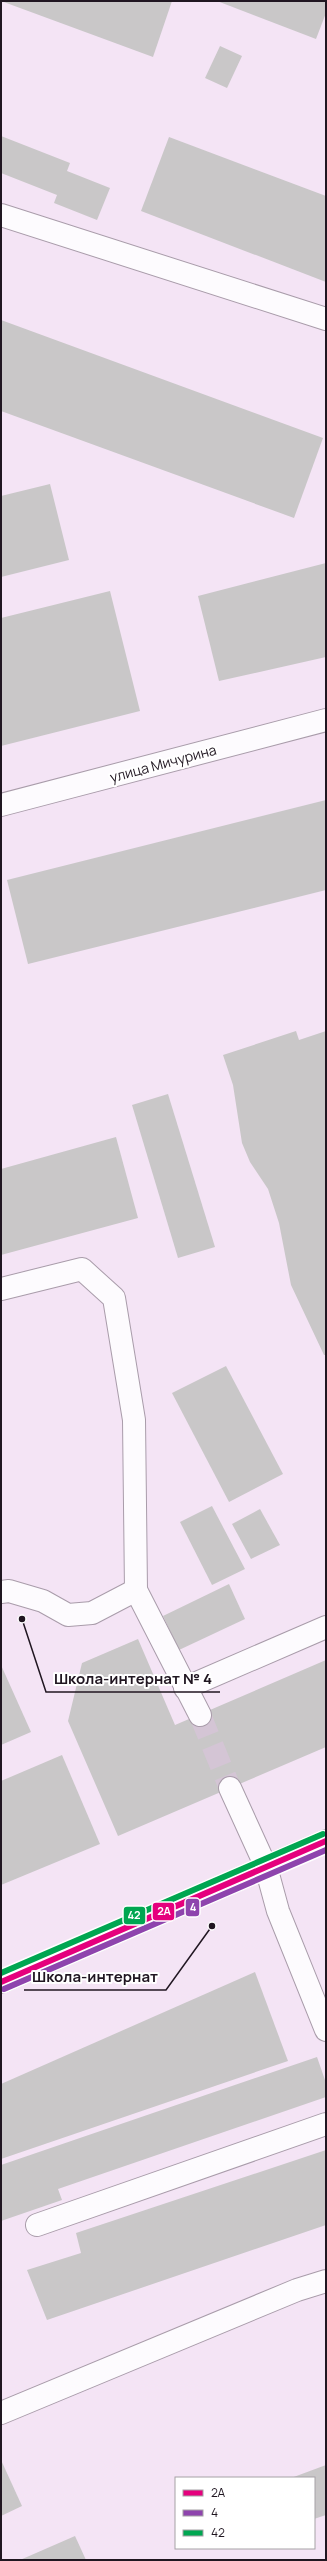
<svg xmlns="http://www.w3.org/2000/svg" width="327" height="2561" viewBox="0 0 327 2561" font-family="Manrope,sans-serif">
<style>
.building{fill:#c9c7c8}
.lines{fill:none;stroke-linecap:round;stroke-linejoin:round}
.minor-tunnel{stroke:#d4c5d5;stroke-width:22;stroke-dasharray:22 11;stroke-linecap:butt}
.minor-casing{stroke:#a99caa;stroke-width:24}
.major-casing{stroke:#a99caa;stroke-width:24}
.minor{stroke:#fdfbfe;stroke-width:22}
.major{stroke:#fdfbfe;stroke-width:22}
.bus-1-casing{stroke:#fff;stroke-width:9}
.bus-2-casing{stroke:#fff;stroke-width:9}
.bus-3-casing{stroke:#fff;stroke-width:9}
.bus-1{stroke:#e5007d;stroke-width:6}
.bus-2{stroke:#8e44ad;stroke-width:6}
.bus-3{stroke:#00a651;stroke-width:6}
.labels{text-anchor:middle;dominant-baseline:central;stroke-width:4;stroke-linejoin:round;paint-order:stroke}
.street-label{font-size:14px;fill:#201621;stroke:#fff}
.leader{fill:none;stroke:#201621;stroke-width:1.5}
.callout-dot{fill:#201621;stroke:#fff;stroke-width:1.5}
.callout-label{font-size:15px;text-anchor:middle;font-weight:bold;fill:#201621;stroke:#fff;stroke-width:4;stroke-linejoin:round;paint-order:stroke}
.line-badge{stroke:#fff;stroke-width:1.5}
.badge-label{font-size:11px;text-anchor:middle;font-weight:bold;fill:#fff}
</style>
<rect width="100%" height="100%" fill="#f4e4f5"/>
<g class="building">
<polygon points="1,1 172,1 153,57"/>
<polygon points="217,1 326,1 326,13 316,39"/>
<polygon points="220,46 242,56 227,88 205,78"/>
<polygon points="1,136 70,163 67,171 110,188 97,220 54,203 57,195 1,173"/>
<polygon points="169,137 326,196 326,282 141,211"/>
<polygon points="1,320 323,438 294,518 1,411"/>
<polygon points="50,484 69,560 1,577 1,496"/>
<polygon points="326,563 326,657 219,681 198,596"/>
<polygon points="110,591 140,711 1,746 1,618"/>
<polygon points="326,800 326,890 28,964 7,880"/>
<polygon points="296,1031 299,1040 326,1031 326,1355 324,1355 291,1285 279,1223 268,1189 250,1162 242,1143 233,1085 223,1055"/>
<polygon points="168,1094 215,1247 178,1258 132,1105"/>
<polygon points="116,1137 138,1218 1,1255 1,1169"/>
<polygon points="226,1366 283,1474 229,1502 172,1393"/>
<polygon points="212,1506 245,1569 212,1585 180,1522"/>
<polygon points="260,1509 280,1545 251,1559 232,1524"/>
<polygon points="229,1584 245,1619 179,1650 163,1616"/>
<polygon points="138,1639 175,1725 326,1660 326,1747 118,1836 68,1721 82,1663"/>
<polygon points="1,1665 31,1732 1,1745"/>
<polygon points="62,1755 100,1844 1,1885 1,1781"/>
<polygon points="255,1972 288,2061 1,2159 1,2084"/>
<polygon points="317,2057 326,2083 326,2097 58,2189 62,2200 1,2221 1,2165"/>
<polygon points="326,2150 326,2225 47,2320 27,2270 81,2253 76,2233"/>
<polygon points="1,2460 22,2506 1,2516"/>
<polygon points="326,2465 326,2515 314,2519 314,2478 291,2478"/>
<polygon points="75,2536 86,2560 20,2560"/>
</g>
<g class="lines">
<polyline class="minor-tunnel" points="200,1715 230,1788"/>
<g class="minor-casing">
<g id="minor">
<polyline points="1,215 326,319"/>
<polyline points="1,1289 82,1269 114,1298 134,1420 136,1590 200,1715"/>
<polyline points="1,1592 9,1591 43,1601 68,1615 92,1613 136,1590"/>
<polyline points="185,1688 326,1627"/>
<polyline points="230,1788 266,1867 278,1911 326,2030"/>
<polyline points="37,2225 326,2124"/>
<polyline points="1,2413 297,2290 326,2281"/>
</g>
</g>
<g class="major-casing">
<g id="major">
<polyline points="1,805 326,720"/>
<polyline points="1,1982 326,1841"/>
</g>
</g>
<use href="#minor" class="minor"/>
<use href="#major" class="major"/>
<g class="bus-1-casing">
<polyline id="bus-1" points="1,1982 326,1841"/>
</g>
<g class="bus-2-casing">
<polyline id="bus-2" points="4,1989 326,1850"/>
</g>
<g class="bus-3-casing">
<polyline id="bus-3" points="1,1973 323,1834"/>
</g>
<use href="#bus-1" class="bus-1"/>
<use href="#bus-2" class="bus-2"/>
<use href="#bus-3" class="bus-3"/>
</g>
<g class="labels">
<g class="street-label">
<text transform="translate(163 763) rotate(-15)">улица Мичурина</text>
</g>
</g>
<path class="leader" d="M22 1619L46 1692H220M212 1926L166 1990H24"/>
<g class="callout-dot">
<circle cx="22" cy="1619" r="4"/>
<circle cx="212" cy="1926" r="4"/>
</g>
<g class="callout-label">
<text x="133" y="1684">Школа-интернат № 4</text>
<text x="95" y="1982">Школа-интернат</text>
</g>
<g class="line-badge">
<rect x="185" y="1898" width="15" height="19" rx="4" fill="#8e44ad"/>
<rect x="152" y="1902" width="23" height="19" rx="4" fill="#e5007d"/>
<rect x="123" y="1906" width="23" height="19" rx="4" fill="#00a651"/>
</g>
<g class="badge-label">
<text x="193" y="1911">4</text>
<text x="164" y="1915">2А</text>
<text x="134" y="1919">42</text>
</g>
<rect width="327" height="2561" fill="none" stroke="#201621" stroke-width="4"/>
<rect x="175" y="2477" width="140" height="72" fill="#ffffff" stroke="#a6a2a6"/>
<rect x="183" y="2490" width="20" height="6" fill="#e5007d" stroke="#a6a2a6"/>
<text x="211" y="2497" font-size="12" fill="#201621">2А</text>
<rect x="183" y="2510" width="20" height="6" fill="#8e44ad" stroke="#a6a2a6"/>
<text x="211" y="2517" font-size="12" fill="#201621">4</text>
<rect x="183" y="2530" width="20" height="6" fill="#00a651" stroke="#a6a2a6"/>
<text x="211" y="2537" font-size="12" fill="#201621">42</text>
</svg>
